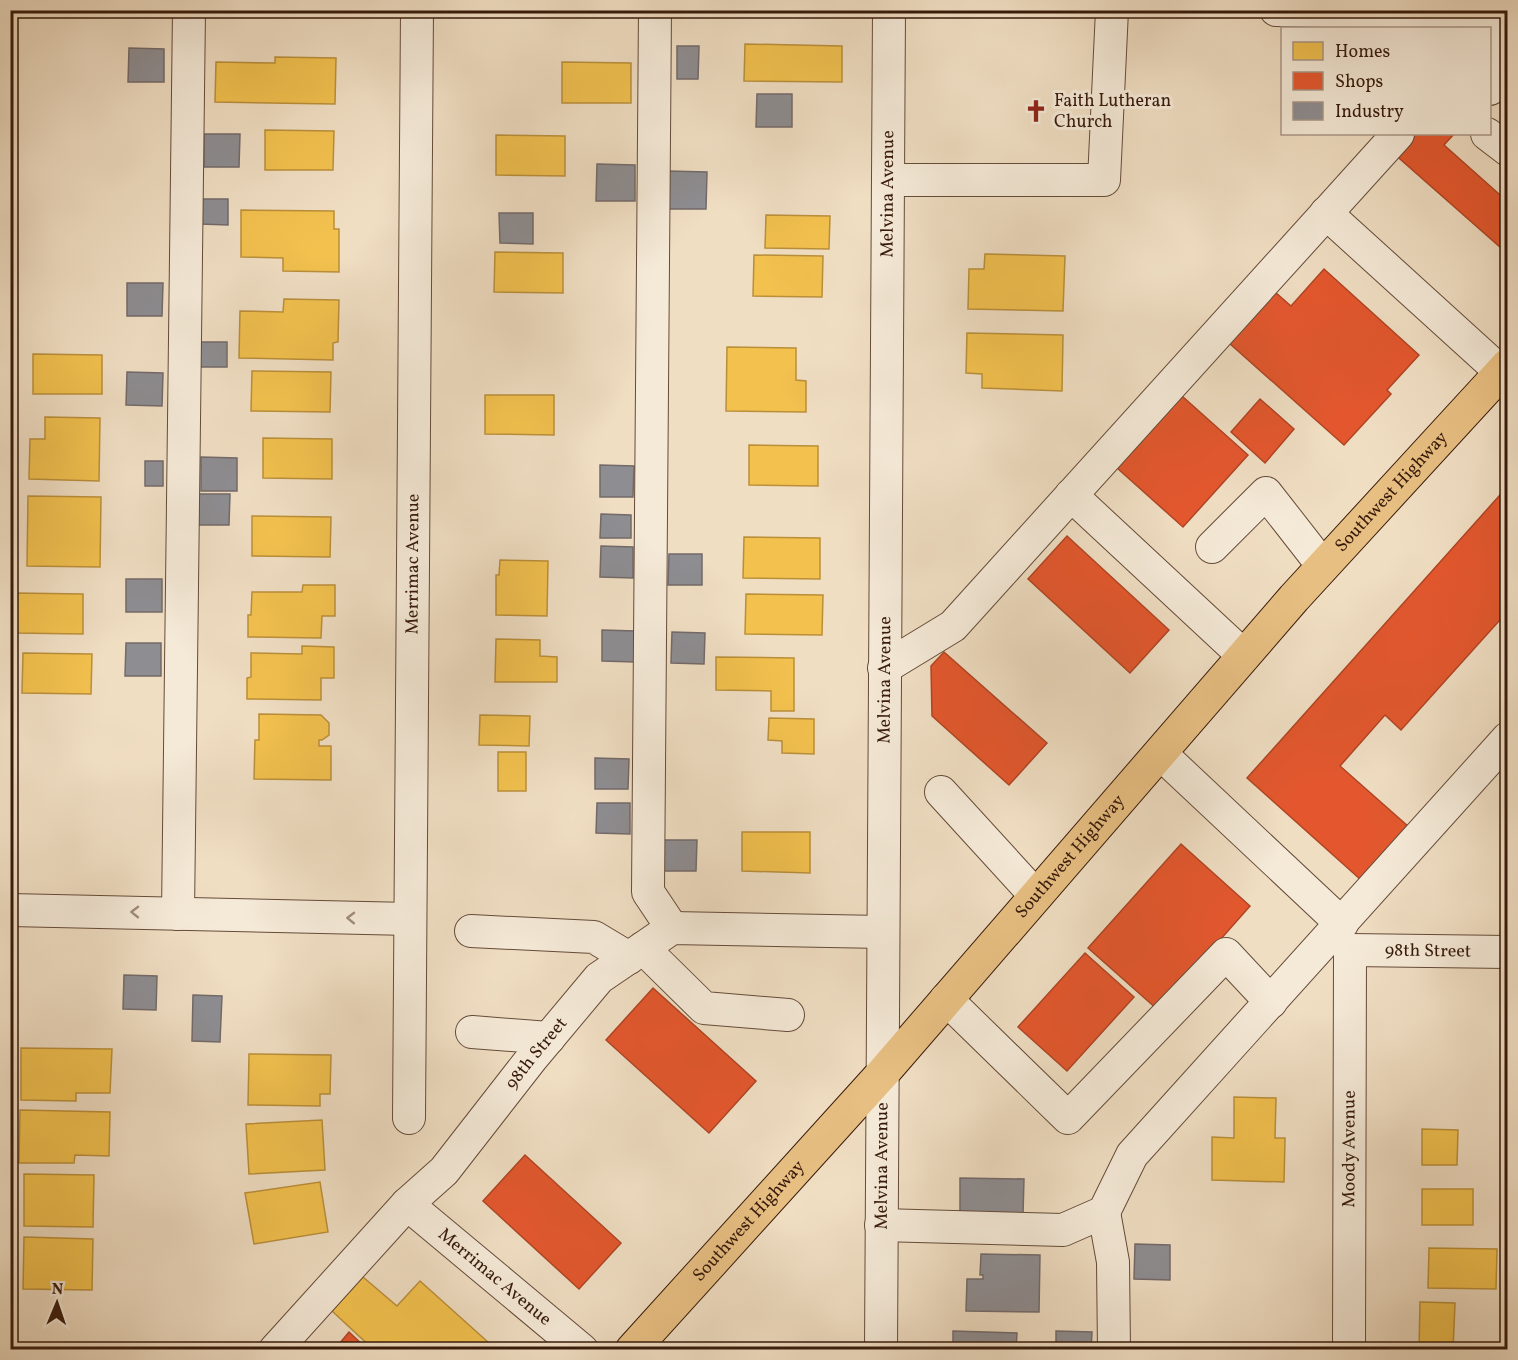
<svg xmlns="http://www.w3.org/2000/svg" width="1518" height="1360" viewBox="0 0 1518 1360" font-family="Vollkorn,serif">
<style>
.homes{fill:#f2c14e;stroke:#ba8f3a;stroke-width:1.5}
.shops{fill:#e4572e;stroke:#b04524;stroke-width:1.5}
.industry{fill:#8d8d92;stroke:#736a6a;stroke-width:1.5}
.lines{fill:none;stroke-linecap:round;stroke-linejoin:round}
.minor-casing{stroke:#654b39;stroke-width:34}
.major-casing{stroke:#371a0b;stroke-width:35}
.minor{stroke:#f5ead8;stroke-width:32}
.major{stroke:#e8bf82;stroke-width:33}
.oneway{stroke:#a08c7c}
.labels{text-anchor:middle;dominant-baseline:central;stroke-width:6;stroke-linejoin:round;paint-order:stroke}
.poi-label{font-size:18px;fill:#371a0b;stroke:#f5ead8;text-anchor:start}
.street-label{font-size:18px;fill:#371a0b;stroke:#f5ead8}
</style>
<rect width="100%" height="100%" fill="#f0dec3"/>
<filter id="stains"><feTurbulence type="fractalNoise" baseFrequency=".00333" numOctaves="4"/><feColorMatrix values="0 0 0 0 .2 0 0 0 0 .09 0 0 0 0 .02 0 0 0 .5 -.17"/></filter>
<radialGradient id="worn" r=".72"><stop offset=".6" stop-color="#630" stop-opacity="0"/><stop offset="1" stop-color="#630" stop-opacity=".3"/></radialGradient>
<g class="homes">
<polygon points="745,44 842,46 842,82 744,81"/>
<polygon points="275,57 336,58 335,104 215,102 216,62 275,63"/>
<polygon points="562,62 631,63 631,103 562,103"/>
<polygon points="265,130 334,131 333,170 265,170"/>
<polygon points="496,135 565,136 565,176 496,175"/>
<polygon points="241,210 334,211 334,229 339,229 339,272 283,271 283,258 241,257"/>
<polygon points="766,215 830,216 829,249 765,248"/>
<polygon points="495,252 563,253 563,293 494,292"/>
<polygon points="985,254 1065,256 1063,311 968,309 969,269 984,269"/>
<polygon points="754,255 823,256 822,297 753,296"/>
<polygon points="284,299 339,300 338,342 333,343 333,360 239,358 240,311 283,312"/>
<polygon points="967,333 1063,335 1062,391 982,388 982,374 966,373"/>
<polygon points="727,347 796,348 796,380 806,381 806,412 726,411"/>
<polygon points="33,354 102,355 102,394 33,394"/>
<polygon points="252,371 331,372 330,412 251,411"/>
<polygon points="485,395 554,395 554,435 485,434"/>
<polygon points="45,417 100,418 99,481 29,479 30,439 45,439"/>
<polygon points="263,438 332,439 332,479 263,478"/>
<polygon points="749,445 818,446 818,486 749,485"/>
<polygon points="28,496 101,497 100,567 27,566"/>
<polygon points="252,516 331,517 330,557 252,556"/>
<polygon points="744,537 820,538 820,579 743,578"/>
<polygon points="500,560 548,561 547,616 496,615 496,575 499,575"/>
<polygon points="303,585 335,585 335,616 322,616 321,638 248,637 248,615 251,615 252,592 302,592"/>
<polygon points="15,593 83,594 83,634 14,633"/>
<polygon points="746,594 823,595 822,635 745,634"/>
<polygon points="496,639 540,640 540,656 557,657 557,682 495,682"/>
<polygon points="302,646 334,647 334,678 321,678 321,700 247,699 247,678 251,677 251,653 302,654"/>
<polygon points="23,653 92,654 91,694 22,693"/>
<polygon points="716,657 794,658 794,711 771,711 771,691 716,690"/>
<polygon points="259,714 321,715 329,723 329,735 322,740 319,740 319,746 331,746 331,780 254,779 255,740 259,740"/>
<polygon points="480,715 530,716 529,746 479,745"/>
<polygon points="769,718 814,719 814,754 782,753 782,741 768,740"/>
<rect x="498" y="752" width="28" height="39"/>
<polygon points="742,832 810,832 810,873 742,871"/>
<polygon points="21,1048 112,1049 110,1093 76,1093 76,1101 21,1100"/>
<polygon points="249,1054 331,1055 330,1094 320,1094 320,1106 248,1105"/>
<polygon points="1234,1097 1276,1098 1275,1138 1285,1138 1284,1182 1212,1180 1212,1137 1234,1138"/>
<polygon points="20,1110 110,1112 109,1156 75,1155 74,1163 19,1163"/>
<polygon points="322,1120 325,1170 249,1174 246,1124"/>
<polygon points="1422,1129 1458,1130 1457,1165 1422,1165"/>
<polygon points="24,1174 94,1175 93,1227 24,1226"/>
<polygon points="320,1182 328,1232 254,1244 245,1193"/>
<rect x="1422" y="1189" width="51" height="36"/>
<polygon points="24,1237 93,1239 92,1290 23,1289"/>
<polygon points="1429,1248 1497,1249 1496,1289 1428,1288"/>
<polygon points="363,1277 397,1306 420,1281 489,1343 483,1350 374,1350 332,1311"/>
<polygon points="1420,1302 1455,1303 1453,1350 1419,1349"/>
</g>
<g class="shops">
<polygon points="1409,134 1454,134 1444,145 1508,202 1508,254 1392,152"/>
<polygon points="1324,269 1419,355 1387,390 1391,394 1344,445 1229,343 1275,292 1291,306"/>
<polygon points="1182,396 1248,455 1183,527 1117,468"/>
<polygon points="1260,399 1294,429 1265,463 1231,432"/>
<polygon points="1508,486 1508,611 1401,730 1385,715 1340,766 1409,827 1361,880 1247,778"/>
<polygon points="1067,536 1169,630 1130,673 1028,579"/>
<polygon points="944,652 1047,743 1009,785 932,716 931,666"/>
<polygon points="1181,844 1250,906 1158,1010 1088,948"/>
<polygon points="1085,953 1134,997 1067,1071 1018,1027"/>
<polygon points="653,988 756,1081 709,1133 606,1040"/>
<polygon points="525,1155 621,1243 579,1289 483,1201"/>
<polygon points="349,1332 368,1350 334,1350"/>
</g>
<g class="industry">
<polygon points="677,46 699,46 698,79 677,79"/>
<polygon points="129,48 164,49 164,82 128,82"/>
<polygon points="757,94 792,94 792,127 756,127"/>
<polygon points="204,134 240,134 239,167 204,167"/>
<polygon points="597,164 635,165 635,201 596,201"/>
<polygon points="668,171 707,172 706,209 668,209"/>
<polygon points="200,199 228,199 228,225 200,224"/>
<polygon points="499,213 533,213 533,244 500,243"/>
<polygon points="127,283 163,283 162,316 127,316"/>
<rect x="199" y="342" width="28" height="25"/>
<polygon points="127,372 163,373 162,406 126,405"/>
<polygon points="201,457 237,458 237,491 201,491"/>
<rect x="145" y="461" width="18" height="25"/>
<polygon points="600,465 634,466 633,497 600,497"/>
<polygon points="196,494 230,494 229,525 196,525"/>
<polygon points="601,514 631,515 631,538 600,538"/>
<polygon points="601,546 633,547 633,578 600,577"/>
<polygon points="669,554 702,554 702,585 668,585"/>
<rect x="126" y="579" width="36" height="33"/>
<polygon points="602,630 635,631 635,662 602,661"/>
<polygon points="672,632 705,633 704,664 671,663"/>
<polygon points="126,643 161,643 161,676 125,676"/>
<polygon points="595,758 629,759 628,789 595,789"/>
<polygon points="597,803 630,803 630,834 596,833"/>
<polygon points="663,840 697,840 696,871 663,871"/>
<polygon points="124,975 157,976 156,1010 123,1009"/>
<polygon points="193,995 222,996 220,1042 192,1041"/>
<polygon points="960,1178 1024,1179 1023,1214 960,1213"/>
<polygon points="1135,1244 1170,1245 1170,1280 1134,1279"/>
<polygon points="981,1254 1040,1255 1039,1312 966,1311 967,1279 983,1279 983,1275 980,1275"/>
<polygon points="953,1331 1017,1333 1016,1350 953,1350"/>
<polygon points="1056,1331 1092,1332 1091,1350 1056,1350"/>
</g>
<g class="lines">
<g class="minor-casing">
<g id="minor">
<polyline points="655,10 648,892 672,928"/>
<polyline points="1276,10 1508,15"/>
<polyline points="1490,89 1505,15"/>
<polyline points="1487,134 1508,150"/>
<polyline points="888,180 1104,180 1112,10"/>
<polyline points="1326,213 1501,372"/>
<polyline points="1071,495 1244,656"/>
<polyline points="1212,547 1266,493 1323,566"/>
<polyline points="884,668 953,626 1398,134"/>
<polyline points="1160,753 1342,924"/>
<polyline points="941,792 1036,896"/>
<polyline points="10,910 410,919"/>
<polyline points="178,914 189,10"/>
<polyline points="471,931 594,937 629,958"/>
<polyline points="643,948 704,1008 788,1015"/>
<polyline points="946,999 1068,1118 1226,954 1271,1002"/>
<polyline points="472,1032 549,1038"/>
<path id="s1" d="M 409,1118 L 417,10"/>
<path id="s2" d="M 407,1204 L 582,1350"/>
<polyline points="1104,1212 1113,1262 1114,1350"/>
<polyline points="881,1225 1063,1230 1104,1212 1132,1155 1508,738"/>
<path id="s3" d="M 275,1350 L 407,1204 L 444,1171 L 532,1058 L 599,978 L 643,948 L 672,928 L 882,932"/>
<path id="s4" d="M 881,1350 L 889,10"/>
<path id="s5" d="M 1349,1350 L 1350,950 L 1508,952"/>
</g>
</g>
<g class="major-casing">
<g id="major">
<path id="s6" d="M 632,1350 L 882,1074 L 1294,598 L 1508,365"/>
</g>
</g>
<use href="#minor" class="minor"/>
<use href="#major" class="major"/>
</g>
<defs><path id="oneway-chevron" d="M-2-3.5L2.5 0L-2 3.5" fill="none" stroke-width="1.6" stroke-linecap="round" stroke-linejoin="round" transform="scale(1.5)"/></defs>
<g class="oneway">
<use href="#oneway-chevron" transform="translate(135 912) rotate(-179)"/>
<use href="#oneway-chevron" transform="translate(351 918) rotate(-179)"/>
</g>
<defs>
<g id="church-bare" transform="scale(1.8)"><path d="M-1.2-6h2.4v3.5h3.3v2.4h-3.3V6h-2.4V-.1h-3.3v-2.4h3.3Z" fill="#8f2418" stroke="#f5ead8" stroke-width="2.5" paint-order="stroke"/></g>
</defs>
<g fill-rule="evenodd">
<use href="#church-bare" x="1036" y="111"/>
</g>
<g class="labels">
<g class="poi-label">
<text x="1054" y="101">Faith Lutheran<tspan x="1054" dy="21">Church</tspan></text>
</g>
<g class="street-label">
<text stroke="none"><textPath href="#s4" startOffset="1156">Melvina Avenue</textPath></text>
<text stroke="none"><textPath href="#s6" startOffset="1146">Southwest Highway</textPath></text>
<text stroke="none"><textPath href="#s1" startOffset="554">Merrimac Avenue</textPath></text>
<text stroke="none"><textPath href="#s4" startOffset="670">Melvina Avenue</textPath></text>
<text stroke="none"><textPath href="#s6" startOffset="660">Southwest Highway</textPath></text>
<text stroke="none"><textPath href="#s5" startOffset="478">98th Street</textPath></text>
<text stroke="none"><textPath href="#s3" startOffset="396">98th Street</textPath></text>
<text stroke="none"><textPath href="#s5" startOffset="201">Moody Avenue</textPath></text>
<text stroke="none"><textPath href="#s4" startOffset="184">Melvina Avenue</textPath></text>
<text stroke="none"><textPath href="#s6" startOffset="174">Southwest Highway</textPath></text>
<text stroke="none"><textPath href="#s2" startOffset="114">Merrimac Avenue</textPath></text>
</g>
</g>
<rect width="1518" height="1360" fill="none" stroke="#f0dec3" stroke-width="36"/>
<rect x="12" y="12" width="1494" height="1336" fill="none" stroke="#371a0b" stroke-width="3"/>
<rect x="18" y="18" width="1482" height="1324" fill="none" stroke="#371a0b" stroke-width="1.5"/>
<rect x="1281" y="27" width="210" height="108" fill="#f5ead8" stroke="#a99786" stroke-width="1.5"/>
<rect x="1293" y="42" width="30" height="18" fill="#f2c14e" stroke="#a99786" stroke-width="1.5"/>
<text x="1335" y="57" font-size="18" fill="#371a0b">Homes</text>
<rect x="1293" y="72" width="30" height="18" fill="#e4572e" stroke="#a99786" stroke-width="1.5"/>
<text x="1335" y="87" font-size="18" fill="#371a0b">Shops</text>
<rect x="1293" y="102" width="30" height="18" fill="#8d8d92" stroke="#a99786" stroke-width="1.5"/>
<text x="1335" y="117" font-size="18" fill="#371a0b">Industry</text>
<g transform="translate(57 1303) rotate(2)" stroke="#f5ead8" stroke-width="4.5" paint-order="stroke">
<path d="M0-4.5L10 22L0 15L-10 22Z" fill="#371a0b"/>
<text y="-9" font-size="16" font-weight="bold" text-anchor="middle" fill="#371a0b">N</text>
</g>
<rect width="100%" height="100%" filter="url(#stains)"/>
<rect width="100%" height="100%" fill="url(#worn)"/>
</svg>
